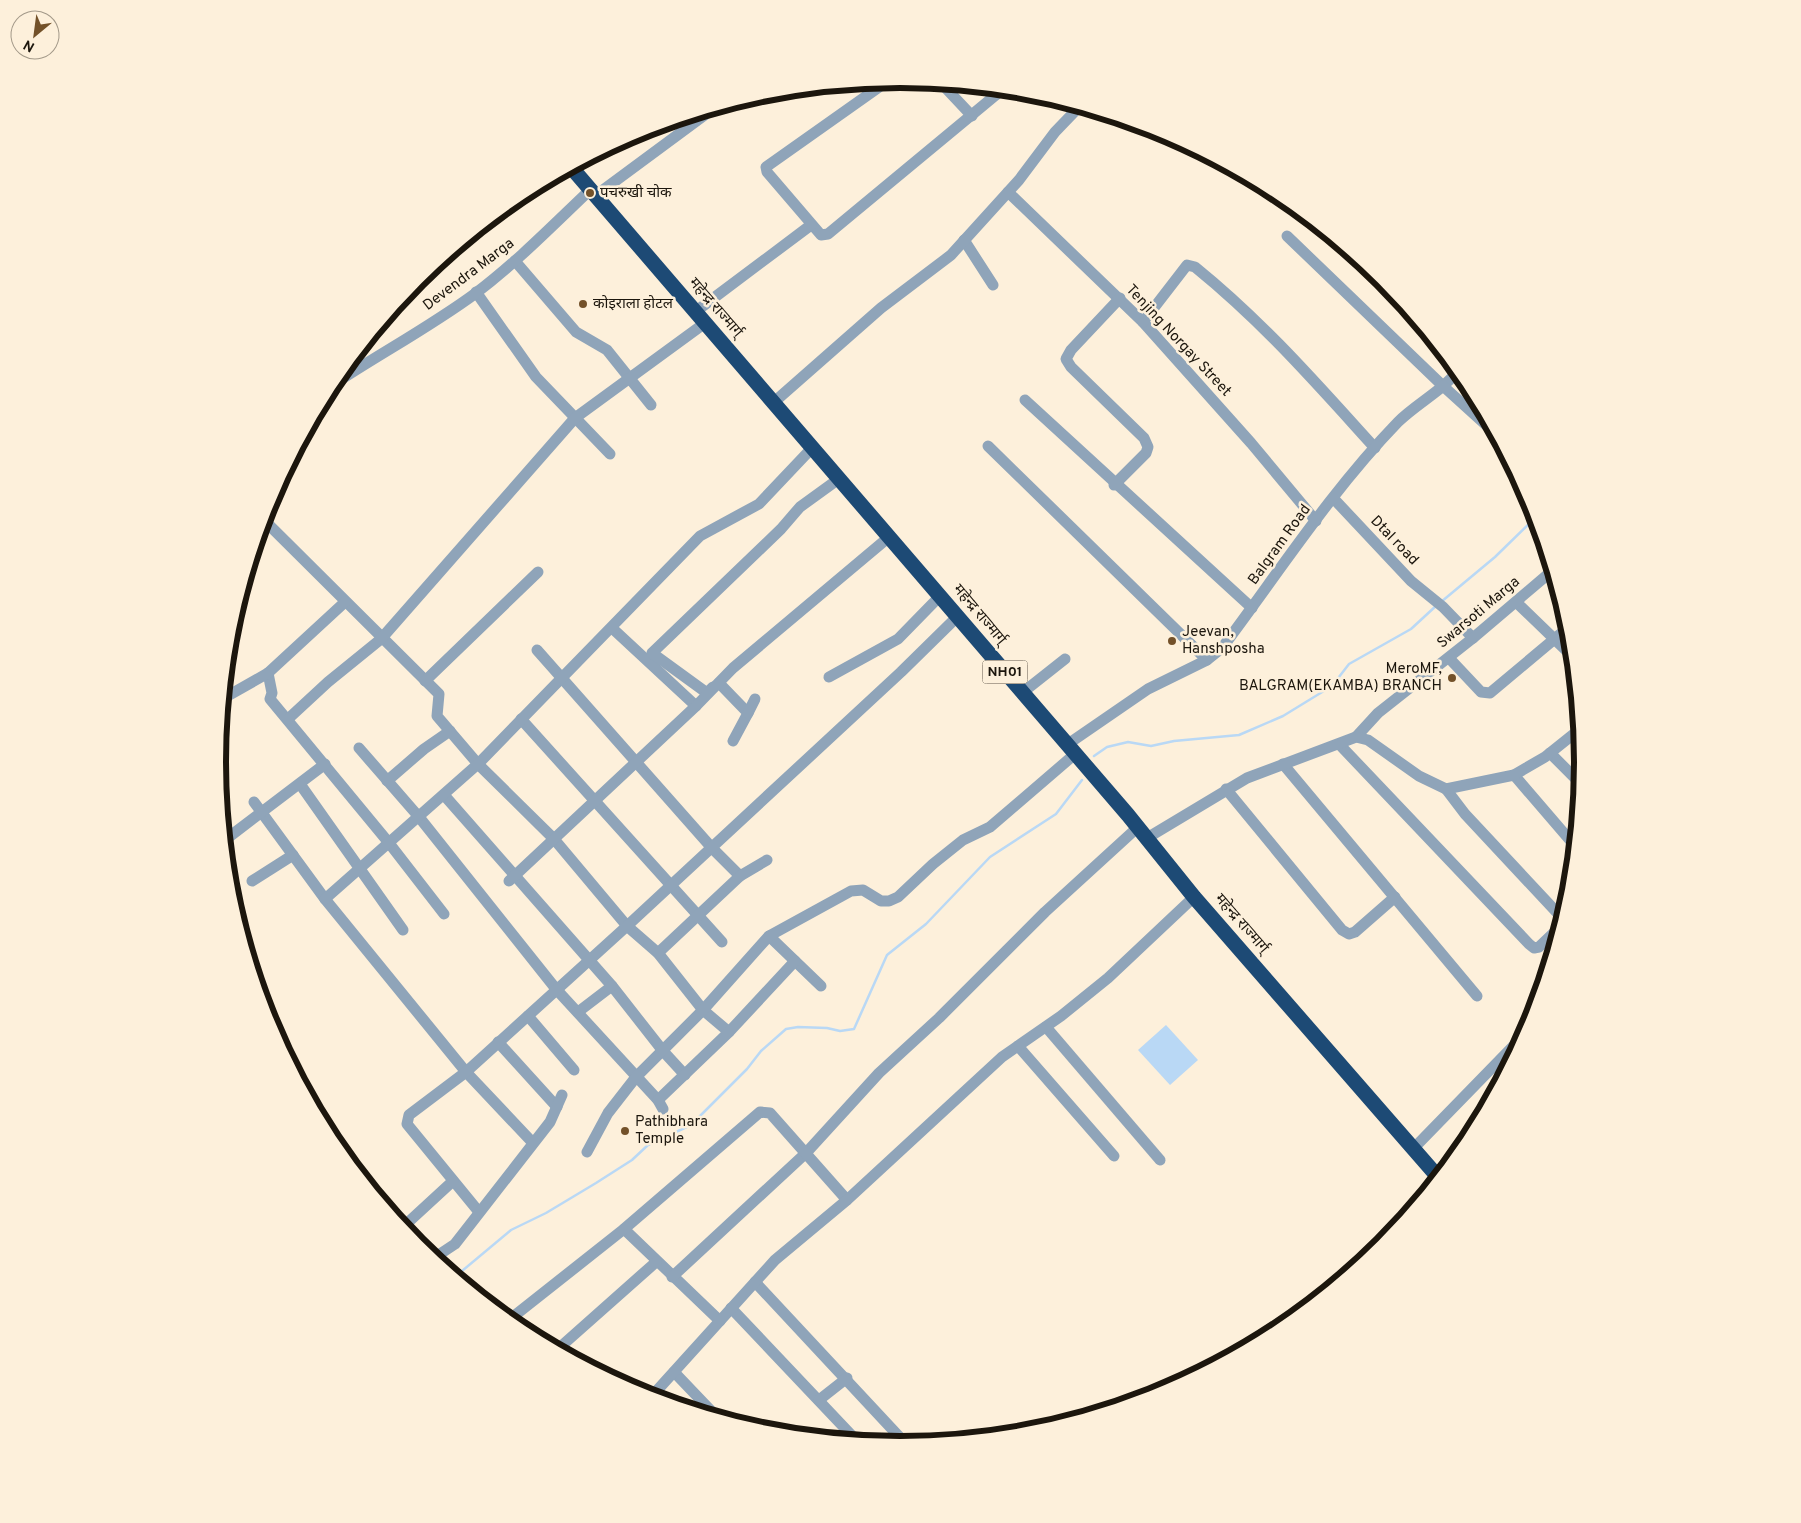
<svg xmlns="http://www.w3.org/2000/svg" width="1801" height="1523" viewBox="0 0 1801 1523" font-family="Overpass,'Noto Sans Devanagari',sans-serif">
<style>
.water{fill:#b9d8f5}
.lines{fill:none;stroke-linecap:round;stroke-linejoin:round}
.stream{stroke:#b9d8f5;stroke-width:2.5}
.minor{stroke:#8fa4b9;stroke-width:11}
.highway{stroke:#1d4a75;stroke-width:15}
.poi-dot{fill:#735129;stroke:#fdf0db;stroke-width:2}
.labels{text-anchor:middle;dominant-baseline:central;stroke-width:5;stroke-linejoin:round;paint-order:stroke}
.shield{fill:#fdf0db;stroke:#60574b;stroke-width:1}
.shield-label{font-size:14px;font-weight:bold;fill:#1c160d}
.poi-label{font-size:15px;fill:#1c160d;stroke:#fdf0db;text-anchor:start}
.street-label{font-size:15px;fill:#1c160d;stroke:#fdf0db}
.rim{fill:none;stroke:#1c160d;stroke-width:6}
</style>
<rect width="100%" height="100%" fill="#fdf0db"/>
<polygon class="water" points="1166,1025 1198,1060 1170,1085 1138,1050"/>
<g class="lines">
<g class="stream">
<polyline points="1441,602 1495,557 1536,517"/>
<polyline points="1094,756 1107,747 1128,742 1151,746 1174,741 1239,735 1283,716 1332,686 1349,664 1411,629 1437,605"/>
<polyline points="456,1276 511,1230 546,1213 596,1183 632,1160 648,1145 691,1125 747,1069 761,1051 786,1029 798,1027 827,1028 840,1031 854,1029 887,955 926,924 990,857 1056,814 1082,780"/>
</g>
<g class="minor">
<polyline points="889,80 766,167 767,172 821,235 828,234 1003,89"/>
<polyline points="941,83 972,116"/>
<polyline points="1008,192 1143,322 1251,443 1316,521"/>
<polyline points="595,196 714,108"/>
<polyline points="1287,236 1443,386 1459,371"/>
<polyline points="964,240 993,285"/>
<polyline points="515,261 576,332 607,350 651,405"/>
<polyline points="476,292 536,377 610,454"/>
<polyline points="695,312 811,225"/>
<path d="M 1143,322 L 1187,265 L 1195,267 C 1264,323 1316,383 1375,448"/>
<path d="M 331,386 C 379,354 430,327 476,293 C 517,262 553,225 590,190"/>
<polyline points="1025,400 1252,608"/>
<polyline points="773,403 881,308 951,255 1019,180 1055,132 1080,106"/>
<polyline points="988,446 1207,660"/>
<polyline points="1114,485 1146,453 1148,447 1144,438 1071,367 1066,359 1071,350 1120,298"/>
<polyline points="1334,499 1411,581 1443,607 1473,638"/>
<polyline points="264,520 439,694 437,716 478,764 554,839 627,926 658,953 703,1010 729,1032"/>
<polyline points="1516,602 1573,657"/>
<polyline points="612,628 696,706"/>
<polyline points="537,650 712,848 740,876"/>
<polyline points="1449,658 1481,692 1490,693 1570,626"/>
<polyline points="268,673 272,693 270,699 389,843 444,914"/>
<polyline points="829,677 898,639 940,596"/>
<polyline points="425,681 538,572"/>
<polyline points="719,683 748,713 733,741"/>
<polyline points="713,687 707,693 652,653 781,529 800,507 840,478"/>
<polyline points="1022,693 1065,659"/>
<polyline points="224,698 268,673 345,602"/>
<polyline points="748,713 755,699"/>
<polyline points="288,719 328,682 381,639 575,418 705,323"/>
<polyline points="521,719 722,942"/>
<polyline points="1356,737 1378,713 1473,638 1553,570"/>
<path d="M 1068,744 L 1148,689 L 1207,660 L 1222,648 C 1279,572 1332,490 1398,422 C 1411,409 1429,398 1443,386 L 1497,435"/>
<polyline points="1339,744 1529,944 1534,948 1539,947 1561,926"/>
<polyline points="359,748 419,817 556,989 658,1100 663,1109"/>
<polyline points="1550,753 1581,784"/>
<polyline points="1283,764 1477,996"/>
<polyline points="1514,775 1575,846"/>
<polyline points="387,781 424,749 450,731"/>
<polyline points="300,784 403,930"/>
<polyline points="1226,789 1342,930 1349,934 1355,932 1395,897"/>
<polyline points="1446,789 1465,814 1563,919"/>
<polyline points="444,795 612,986 663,1051 685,1075"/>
<polyline points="254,802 325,899 466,1072 533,1143"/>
<polyline points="1147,838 1247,778 1356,737 1368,740 1419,776 1446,789 1514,775 1545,757 1580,729"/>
<polyline points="225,840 325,764"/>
<polyline points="252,881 293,855"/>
<polyline points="509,881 696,706 733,668 889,537"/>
<polyline points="325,899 478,764 700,536 759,504 812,448"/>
<polyline points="769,936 821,986"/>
<polyline points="658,953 740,876 767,860"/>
<polyline points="578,1012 612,986"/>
<polyline points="528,1016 574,1070"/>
<polyline points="1046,1027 1160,1160"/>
<polyline points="498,1042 557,1107"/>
<polyline points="1018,1046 1114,1156"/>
<polyline points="658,1100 729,1032 795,961"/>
<polyline points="1413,1149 1525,1034"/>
<polyline points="587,1152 608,1113 636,1077 703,1010 769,936 851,891 863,890 881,901 889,901 898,897 933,864 963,840 990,827 1075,754"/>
<polyline points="479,1212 407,1124 409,1115 466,1072 627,926 901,672 957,617"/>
<polyline points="403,1227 453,1181"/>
<polyline points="624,1229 720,1321"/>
<polyline points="434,1258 455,1244 550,1122 562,1095"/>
<polyline points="672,1277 806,1153 879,1073 939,1018 1045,912 1138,827"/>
<polyline points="755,1282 906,1444"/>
<polyline points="731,1308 856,1440"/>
<polyline points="509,1320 624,1229 760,1112 770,1113 847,1200"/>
<polyline points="558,1349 656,1262"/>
<polyline points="674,1372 716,1416"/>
<polyline points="652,1396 775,1260 847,1200 1002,1057 1061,1016 1108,978 1194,897"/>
<polyline points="819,1400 847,1378"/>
</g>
<polyline class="highway" points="571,167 1128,815 1194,897 1438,1177"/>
</g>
<g class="poi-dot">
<circle cx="590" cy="193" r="5"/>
<circle cx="583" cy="304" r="5"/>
<circle cx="1172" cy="641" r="5"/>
<circle cx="1452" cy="678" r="5"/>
<circle cx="625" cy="1131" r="5"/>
</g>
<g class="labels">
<rect class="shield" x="982.5" y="660.5" width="45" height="23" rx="4"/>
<g class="shield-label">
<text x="1005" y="672">NH01</text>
</g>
<g class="poi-label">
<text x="600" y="193">पचरुखी चोक</text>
<text x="593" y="304">कोइराला होटल</text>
<text x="1182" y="632">Jeevan,<tspan x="1182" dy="17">Hanshposha</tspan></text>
<text x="1442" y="669" text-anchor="end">MeroMF,<tspan x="1442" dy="17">BALGRAM(EKAMBA) BRANCH</tspan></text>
<text x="635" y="1122">Pathibhara<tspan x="635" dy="17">Temple</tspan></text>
</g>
<g class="street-label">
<text transform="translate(469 275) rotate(-37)">Devendra Marga</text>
<text transform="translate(715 308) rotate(49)">महेन्द्र राज्मार्ग्</text>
<text transform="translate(1178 341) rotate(47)">Tenjing Norgay Street</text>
<text transform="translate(1394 541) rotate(46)">Dtal road</text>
<text transform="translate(1280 545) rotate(-54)">Balgram Road</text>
<text transform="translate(1479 613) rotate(-40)">Swarsoti Marga</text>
<text transform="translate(979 615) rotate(50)">महेन्द्र राज्मार्ग्</text>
<text transform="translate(1241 924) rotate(49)">महेन्द्र राज्मार्ग्</text>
</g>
</g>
<path d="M0 0H1801V1523H0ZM226 762a674 674 0 1 1 1348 0a674 674 0 1 1-1348 0Z" fill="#fdf0db" fill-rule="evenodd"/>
<path class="rim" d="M226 762a674 674 0 1 1 1348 0a674 674 0 1 1-1348 0Z"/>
<g transform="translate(35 35) rotate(209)"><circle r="24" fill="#fdf0db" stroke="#a39989"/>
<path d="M0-4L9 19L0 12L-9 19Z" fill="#735129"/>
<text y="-8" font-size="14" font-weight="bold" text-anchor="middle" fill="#1c160d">N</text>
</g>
</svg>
